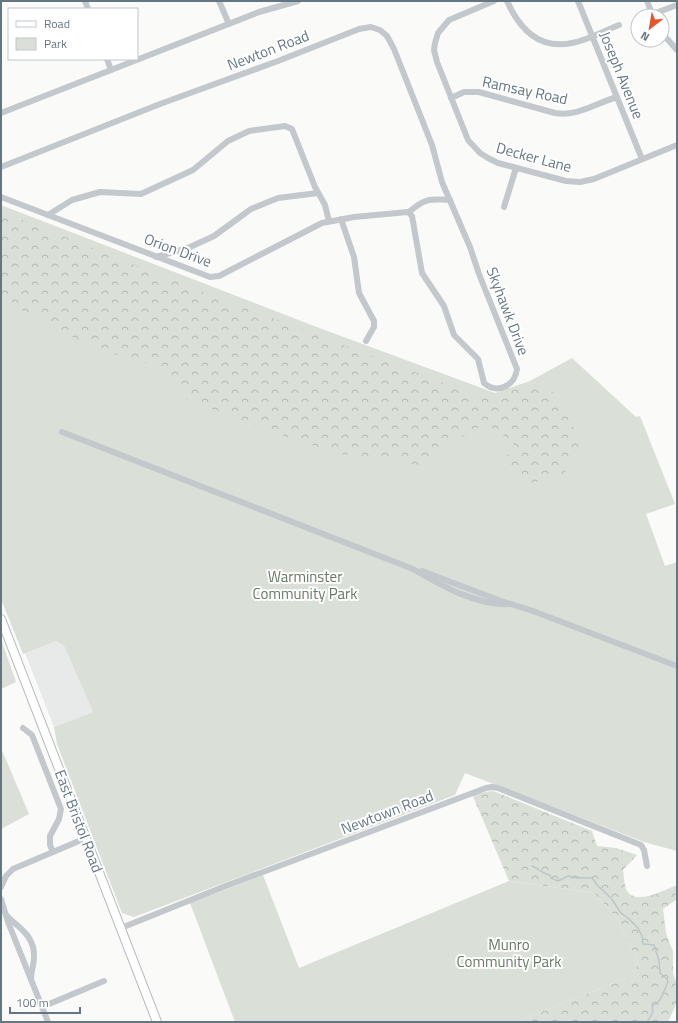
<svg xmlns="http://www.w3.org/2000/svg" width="678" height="1023" viewBox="0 0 678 1023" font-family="'Titillium Web',sans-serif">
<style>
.built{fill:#e8e9e9}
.green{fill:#dadfd7}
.forest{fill:url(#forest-crowns)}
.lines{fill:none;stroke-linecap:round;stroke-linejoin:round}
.stream{stroke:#bbc7cb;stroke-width:1.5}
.major-casing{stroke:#b5babe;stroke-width:10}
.minor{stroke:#c3c8cc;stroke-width:6}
.major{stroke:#fff;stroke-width:8}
.labels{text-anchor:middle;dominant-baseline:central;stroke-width:4;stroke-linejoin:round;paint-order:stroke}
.street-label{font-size:15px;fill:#657683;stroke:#fff}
.park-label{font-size:15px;fill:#687a64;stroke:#fff}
</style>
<defs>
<pattern id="forest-crowns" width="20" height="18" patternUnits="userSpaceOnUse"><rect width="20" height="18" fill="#dadfd7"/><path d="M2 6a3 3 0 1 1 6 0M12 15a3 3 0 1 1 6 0" fill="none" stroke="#b4b9b4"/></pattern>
</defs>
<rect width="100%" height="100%" fill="#fafaf8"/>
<polygon class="built" points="56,641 64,646 93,712 54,727 25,653"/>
<g class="green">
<polygon points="1,205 314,326 495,393 530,381 572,358 636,417 640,416 675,504 646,514 665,566 677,562 677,851 644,842 465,773 455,795 134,917 122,913 57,744 54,727 93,712 64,646 56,641 23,654 1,599"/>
<polygon points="1,639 16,682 1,689"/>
<polygon points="1,748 29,814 1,829"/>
<polygon points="263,875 299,968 509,881 594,893 617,918 638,962 634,975 516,1022 235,1022 190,903"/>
</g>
<g class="forest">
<polygon points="1,211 167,278 478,396 487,397 498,396 530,384 541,386 555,393 564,404 581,449 576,455 562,477 524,484 505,459 514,444 494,428 475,428 419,465 336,453 269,431 186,399 168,369 92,348 44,320 21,310 1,292"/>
<path d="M 493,791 L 592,831 L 597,846 L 616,848 L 637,855 L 623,870 C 624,876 624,883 626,889 C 634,907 664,890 677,885 L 677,899 L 663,909 L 666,933 L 673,952 L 673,973 L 677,985 L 677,1002 L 668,1022 L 516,1022 L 634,975 L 638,962 L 617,918 L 594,893 L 509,881 L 472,794 Z"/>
</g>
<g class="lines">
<path class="stream" d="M 532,866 C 538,868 543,874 550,875 L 551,878 L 558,881 L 568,876 C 576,879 584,877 592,878 L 598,886 L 611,898 L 621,913 L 628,918 L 638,928 L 642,936 L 643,944 L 654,945 L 659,961 L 660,973 L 667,979 L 668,982 L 661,998 L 657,1003 L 652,1006 C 654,1013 651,1016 647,1022"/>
<g class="major-casing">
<polyline id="major" points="1,619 157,1022"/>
</g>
<g class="minor">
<polyline points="85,1 88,9"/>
<polyline points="219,1 229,24"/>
<polyline points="494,1 449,20 438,33 435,43 434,50 437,62 468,140 480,153 488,158 498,163 566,181 580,182 594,179 677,145"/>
<path d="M 507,1 C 519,28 539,50 572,43 C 588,40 604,31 619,25"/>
<polyline points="578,1 642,159"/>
<polyline points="647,1 653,16"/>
<polyline points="653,14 677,5"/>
<polyline points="662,33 677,50"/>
<polyline points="107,59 111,70"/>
<path d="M 451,98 L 464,92 L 479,92 L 555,113 C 577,117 596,103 617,97"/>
<polyline points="1,113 259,12 298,1"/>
<path d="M 1,167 L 160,104 L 278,61 L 359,29 L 371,27 L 380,30 L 387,36 L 394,49 L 432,145 L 442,182 L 470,247 L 479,274 L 517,369 C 515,385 498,395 484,383 L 478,359 L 454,335 L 444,306 L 422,273 L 412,216 L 408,212 L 354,217 L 322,223 L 219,276 L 210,277 L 1,197"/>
<polyline points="504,207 516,168"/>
<path d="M 409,212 C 425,198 430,199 450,200"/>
<polyline points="48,215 72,200 100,192 141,194 193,170 228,141 249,131 285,126 292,129 315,187 325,205 329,221"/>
<polyline points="341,219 354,257 359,293 374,321 374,327 366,341"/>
<polyline points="156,257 188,248 214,236 251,209 278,198 318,193"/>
<path d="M 62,432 L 413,569 C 442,586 477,606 511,604"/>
<polyline points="422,571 501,601 533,611 677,666"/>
<polyline points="23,728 32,735 61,809 59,819 50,836 50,845 53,852"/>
<polyline points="1,887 6,876 13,869 86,838"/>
<polyline points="1,899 8,922 48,1022"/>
<path d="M 7,916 C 19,928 35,936 34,957 C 34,964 31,972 31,979"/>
<polyline points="121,928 223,887 486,788 492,787 498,788 641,845 644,850 647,866"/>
<polyline points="42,1007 104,981"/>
</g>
<use href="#major" class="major"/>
</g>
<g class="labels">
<g class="street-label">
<text transform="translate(268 50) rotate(-21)">Newton Road</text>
<text transform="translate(622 75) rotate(68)">Joseph Avenue</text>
<text transform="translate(525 90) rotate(12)">Ramsay Road</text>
<text transform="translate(534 157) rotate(15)">Decker Lane</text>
<text transform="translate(178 250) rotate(20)">Orion Drive</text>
<text transform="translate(508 311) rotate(69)">Skyhawk Drive</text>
<text transform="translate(387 812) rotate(-21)">Newtown Road</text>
<text transform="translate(79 821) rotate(69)">East Bristol Road</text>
</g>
<g class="park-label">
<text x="305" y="576">Warminster<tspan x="305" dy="17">Community Park</tspan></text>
<text x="509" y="944">Munro<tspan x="509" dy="17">Community Park</tspan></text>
</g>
</g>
<rect width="678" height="1023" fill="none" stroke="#657683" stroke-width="4"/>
<rect x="8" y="8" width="130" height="52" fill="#ffffff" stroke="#c1c8cd"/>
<rect x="16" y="21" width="20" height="6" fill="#ffffff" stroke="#c1c8cd"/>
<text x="44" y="28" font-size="12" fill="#657683">Road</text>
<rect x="16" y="38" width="20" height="12" fill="#dadfd7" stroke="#c1c8cd"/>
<text x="44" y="48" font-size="12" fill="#657683">Park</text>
<g transform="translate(650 28) rotate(211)"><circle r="19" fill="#ffffff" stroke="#c1c8cd"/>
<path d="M0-3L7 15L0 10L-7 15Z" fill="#e4572e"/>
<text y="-6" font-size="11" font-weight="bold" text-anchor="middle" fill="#657683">N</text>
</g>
<path d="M10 1007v6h70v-6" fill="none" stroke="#657683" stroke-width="2"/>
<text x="16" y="1007" font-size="12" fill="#657683" stroke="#ffffff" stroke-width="3" paint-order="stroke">100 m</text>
</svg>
